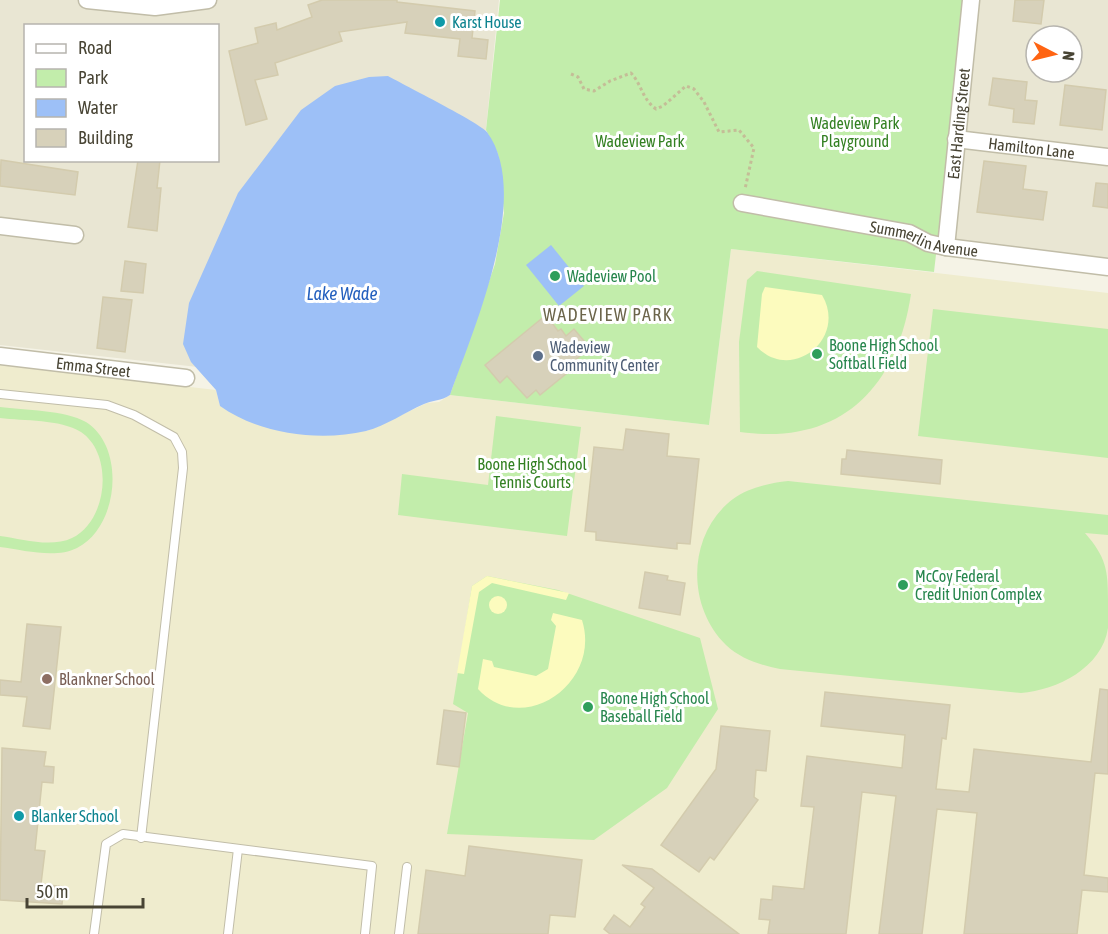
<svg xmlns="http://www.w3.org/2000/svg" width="1108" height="934" viewBox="0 0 1108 934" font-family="'Asap Condensed',sans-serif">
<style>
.residential{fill:#e9e6d3;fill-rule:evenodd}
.education{fill:#efecce}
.green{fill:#c2edab}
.sand{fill:#fcfbbe}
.water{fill:#9dc0f7}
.building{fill:#d7d1ba;stroke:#d3cbad;stroke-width:1.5}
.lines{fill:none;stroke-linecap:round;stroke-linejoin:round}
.lane-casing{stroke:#c1bda8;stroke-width:10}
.street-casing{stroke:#c1bda8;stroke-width:19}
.path{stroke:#c4bd97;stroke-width:3;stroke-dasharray:3 3;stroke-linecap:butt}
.lane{stroke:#fff;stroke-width:8}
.street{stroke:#fff;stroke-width:16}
.culture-dot{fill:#0f9aa8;stroke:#fff;stroke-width:2}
.leisure-dot{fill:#2e9e5b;stroke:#fff;stroke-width:2}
.service-dot{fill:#5c6f8a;stroke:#fff;stroke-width:2}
.education-dot{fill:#8d6e63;stroke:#fff;stroke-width:2}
.labels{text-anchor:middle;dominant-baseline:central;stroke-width:6;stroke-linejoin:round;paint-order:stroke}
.culture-label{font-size:16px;fill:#0d838f;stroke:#fff;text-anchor:start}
.park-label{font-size:16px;fill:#338022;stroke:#fff}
.street-label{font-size:16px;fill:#484434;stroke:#fff}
.leisure-label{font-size:16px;fill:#27864d;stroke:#fff;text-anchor:start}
.service-label{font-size:16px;fill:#4e5e75;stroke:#fff;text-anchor:start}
.education-label{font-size:16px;fill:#785e54;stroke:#fff;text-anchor:start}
.water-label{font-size:18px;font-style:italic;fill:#235fbe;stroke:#fff}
.neighbourhood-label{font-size:18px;letter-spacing:1.5px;fill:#6c654b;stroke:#fff}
</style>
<rect width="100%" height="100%" fill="#f5f3e6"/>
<g class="residential">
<path d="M 0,0 L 499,0 L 459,396 L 0,345 ZM 26,26 L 218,26 L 218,160 L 26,160 Z"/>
<path d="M 971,0 L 1108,0 L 1108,267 L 946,247 ZM 1036,36 L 1072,36 L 1072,72 L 1036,72 Z"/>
</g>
<polygon class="education" points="731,249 1108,293 1108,934 0,934 0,365 216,390 220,406 367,431 427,403 439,402 450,395 709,425"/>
<g class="green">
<polygon points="500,0 965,0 934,272 731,249 709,425 450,395 495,264 504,213 498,154 486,130"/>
<path d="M 757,271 L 911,294 C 897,388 840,446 740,432 L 739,342 L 747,280 Z"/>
<polygon points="933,309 1108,329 1108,458 918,436"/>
<path d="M 0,407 C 24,410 65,410 86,422 C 126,447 119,527 77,548 C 55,559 24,550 0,547 L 0,536 C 22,539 51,548 72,538 C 108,521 114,454 81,432 C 60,419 24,421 0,418 Z"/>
<polygon points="496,416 581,427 567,536 398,515 402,474 488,485"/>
<path d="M 788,481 L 1108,515 L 1108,535 L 1085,533 C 1106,557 1108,570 1108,600 C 1108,609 1108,620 1108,628 C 1102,668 1057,690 1021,693 L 780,669 C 760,665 741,659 726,645 C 686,606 687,534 733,499 C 748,488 769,483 788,481 Z"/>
<polygon points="487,576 558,590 700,638 718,709 667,788 594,840 447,834 468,713 453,704 472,586"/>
</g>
<g class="sand">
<path d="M 765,287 L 822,295 C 848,339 791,383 757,347 L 762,294 Z"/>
<polygon points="487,576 569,593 566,600 492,583 479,592 464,674 457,673 472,586"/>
<circle cx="498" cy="605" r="9"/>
<path d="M 553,613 L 582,620 C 602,683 523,738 478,689 L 483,659 L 492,661 L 494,667 L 536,676 L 548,669 L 556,626 L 551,620 Z"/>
</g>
<g class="water">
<path d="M 388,76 C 404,85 480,123 487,132 C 533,195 473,330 450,395 C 441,401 433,400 424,404 C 405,412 386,426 366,431 C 319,442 259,434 220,406 L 216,390 L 191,362 L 183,344 L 189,303 L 238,193 L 301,110 L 335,86 L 369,77 Z"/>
<polygon points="551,245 584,286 559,306 526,265"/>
</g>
<g class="building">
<polygon points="322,0 397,0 397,2 475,11 472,38 488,40 486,59 458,56 460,39 405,33 407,22 339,32 342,41 275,63 278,75 255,80 267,119 246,125 229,51 258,43 255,28 276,23 277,30 312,17 308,5"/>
<polygon points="1015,0 1044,0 1041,24 1013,21"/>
<polygon points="993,78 1027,82 1025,100 1037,101 1034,124 1013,122 1014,109 989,105"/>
<polygon points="1065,85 1106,90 1102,130 1060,125"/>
<polygon points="1,160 78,172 75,195 0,186"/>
<polygon points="138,160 160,160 157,188 161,188 157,231 128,227"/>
<polygon points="984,161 1026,166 1023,189 1047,192 1043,220 977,212"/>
<polygon points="1096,183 1108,184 1108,208 1093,206"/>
<polygon points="125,261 146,264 143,293 121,291"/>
<polygon points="103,297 132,300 125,352 97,348"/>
<polygon points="546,315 558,331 561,329 566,336 574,329 590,348 569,365 572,369 540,395 536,390 527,398 507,376 500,383 485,365"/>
<polygon points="626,429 669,434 667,456 699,459 690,544 677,543 677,549 596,540 596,532 585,531 594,447 623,450"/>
<polygon points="847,450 942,460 940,484 841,474 842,459 846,459"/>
<polygon points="645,572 668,576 667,580 685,583 680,615 639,608"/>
<polygon points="27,624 61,627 50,729 23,726 27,697 0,695 0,680 21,682"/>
<polygon points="1100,689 1108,690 1108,774 1095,773 1084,875 1108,878 1108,892 1082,890 1077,934 964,934 977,813 937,809 922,934 879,934 896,796 862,792 846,934 768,934 770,920 759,919 761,899 772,900 773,886 804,889 814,807 801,806 807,756 902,768 905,735 821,726 825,692 950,705 946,739 942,738 936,789 969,792 974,749 1091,762"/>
<polygon points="444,710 466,713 459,767 437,764"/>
<polygon points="721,726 770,731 766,771 756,770 754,797 758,800 714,860 710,857 699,872 661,845 716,769"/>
<polygon points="2,748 46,752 44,766 54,767 53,783 42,782 35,850 45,851 41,884 64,887 62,904 0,900"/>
<polygon points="469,846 582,860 575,917 550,915 548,934 418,934 426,870 465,876"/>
<polygon points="622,865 652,869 739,934 610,934 604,929 614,915 630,927 645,907 641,904 654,888"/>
</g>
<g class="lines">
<g class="lane-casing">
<g id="lane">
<polyline points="0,394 107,405 134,415 174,437 182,452 183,468 141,838"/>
<polyline points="94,934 106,844 123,834 372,866 365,934"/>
<polyline points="228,934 238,849"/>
<polyline points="399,934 407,867"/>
</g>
</g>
<g class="street-casing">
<g id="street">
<polyline points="87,0 155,7 208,0"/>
<path id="s1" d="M 956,139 L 1108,157"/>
<path id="s2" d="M 742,203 L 909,233 L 928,243 L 946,247 L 1108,267"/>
<polyline points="0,226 75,235"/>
<path id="s3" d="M 946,247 L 971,0"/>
<path id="s4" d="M 0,356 L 186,378"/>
</g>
</g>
<path class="path" d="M 571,74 L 578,77 L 584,89 L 594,91 L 610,81 L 631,73 C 642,85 642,99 656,109 L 663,106 L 686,86 L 694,89 L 704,102 L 719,132 L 739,130 L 754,148 L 745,189"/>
<use href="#lane" class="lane"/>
<use href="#street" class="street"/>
</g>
<g class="culture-dot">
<circle cx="440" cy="22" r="6"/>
<circle cx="19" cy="816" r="6"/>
</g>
<g class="leisure-dot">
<circle cx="555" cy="276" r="6"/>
<circle cx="817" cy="354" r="6"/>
<circle cx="903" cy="585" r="6"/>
<circle cx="588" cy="707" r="6"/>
</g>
<circle class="service-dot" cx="538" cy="356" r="6"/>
<circle class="education-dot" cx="47" cy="679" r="6"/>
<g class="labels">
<g class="culture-label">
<text x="452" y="22">Karst House</text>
<text x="31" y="816">Blanker School</text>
</g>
<g class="park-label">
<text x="855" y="123">Wadeview Park<tspan x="855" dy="18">Playground</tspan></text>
<text x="640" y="141">Wadeview Park</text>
<text x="532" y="464">Boone High School<tspan x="532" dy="18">Tennis Courts</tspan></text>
</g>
<g class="street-label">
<text stroke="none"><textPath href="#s3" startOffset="124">East Harding Street</textPath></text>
<text stroke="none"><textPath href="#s1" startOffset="76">Hamilton Lane</textPath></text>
<text stroke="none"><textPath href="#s2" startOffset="186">Summerlin Avenue</textPath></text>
<text stroke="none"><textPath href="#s4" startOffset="94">Emma Street</textPath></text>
</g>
<g class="leisure-label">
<text x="567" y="276">Wadeview Pool</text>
<text x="829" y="345">Boone High School<tspan x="829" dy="18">Softball Field</tspan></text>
<text x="915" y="576">McCoy Federal<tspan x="915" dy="18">Credit Union Complex</tspan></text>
<text x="600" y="698">Boone High School<tspan x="600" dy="18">Baseball Field</tspan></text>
</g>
<g class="service-label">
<text x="550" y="347">Wadeview<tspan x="550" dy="18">Community Center</tspan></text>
</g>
<g class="education-label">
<text x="59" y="679">Blankner School</text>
</g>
<g class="water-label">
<text x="342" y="293">Lake Wade</text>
</g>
<g class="neighbourhood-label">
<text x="608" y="314">WADEVIEW PARK</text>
</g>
</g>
<rect x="24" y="24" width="195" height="138" fill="#ffffff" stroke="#b6b4ae" stroke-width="1.5"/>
<rect x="36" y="44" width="30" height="9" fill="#ffffff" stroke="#b6b4ae" stroke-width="1.5"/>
<text x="78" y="54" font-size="18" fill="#484434">Road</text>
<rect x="36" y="69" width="30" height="18" fill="#c2edab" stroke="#b6b4ae" stroke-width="1.5"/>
<text x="78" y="84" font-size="18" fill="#484434">Park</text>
<rect x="36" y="99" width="30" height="18" fill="#9dc0f7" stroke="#b6b4ae" stroke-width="1.5"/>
<text x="78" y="114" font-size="18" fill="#484434">Water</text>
<rect x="36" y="129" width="30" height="18" fill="#d7d1ba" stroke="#b6b4ae" stroke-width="1.5"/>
<text x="78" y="144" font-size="18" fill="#484434">Building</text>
<g transform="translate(1054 54) rotate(97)"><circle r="28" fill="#ffffff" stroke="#b6b4ae" stroke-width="1.5"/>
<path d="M0-4.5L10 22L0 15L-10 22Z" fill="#ff6412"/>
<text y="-9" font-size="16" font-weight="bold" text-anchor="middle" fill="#484434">N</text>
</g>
<path d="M27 898v9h116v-9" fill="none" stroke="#484434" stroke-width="3"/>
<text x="36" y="898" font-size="18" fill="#484434" stroke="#ffffff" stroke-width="4.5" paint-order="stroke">50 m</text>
</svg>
